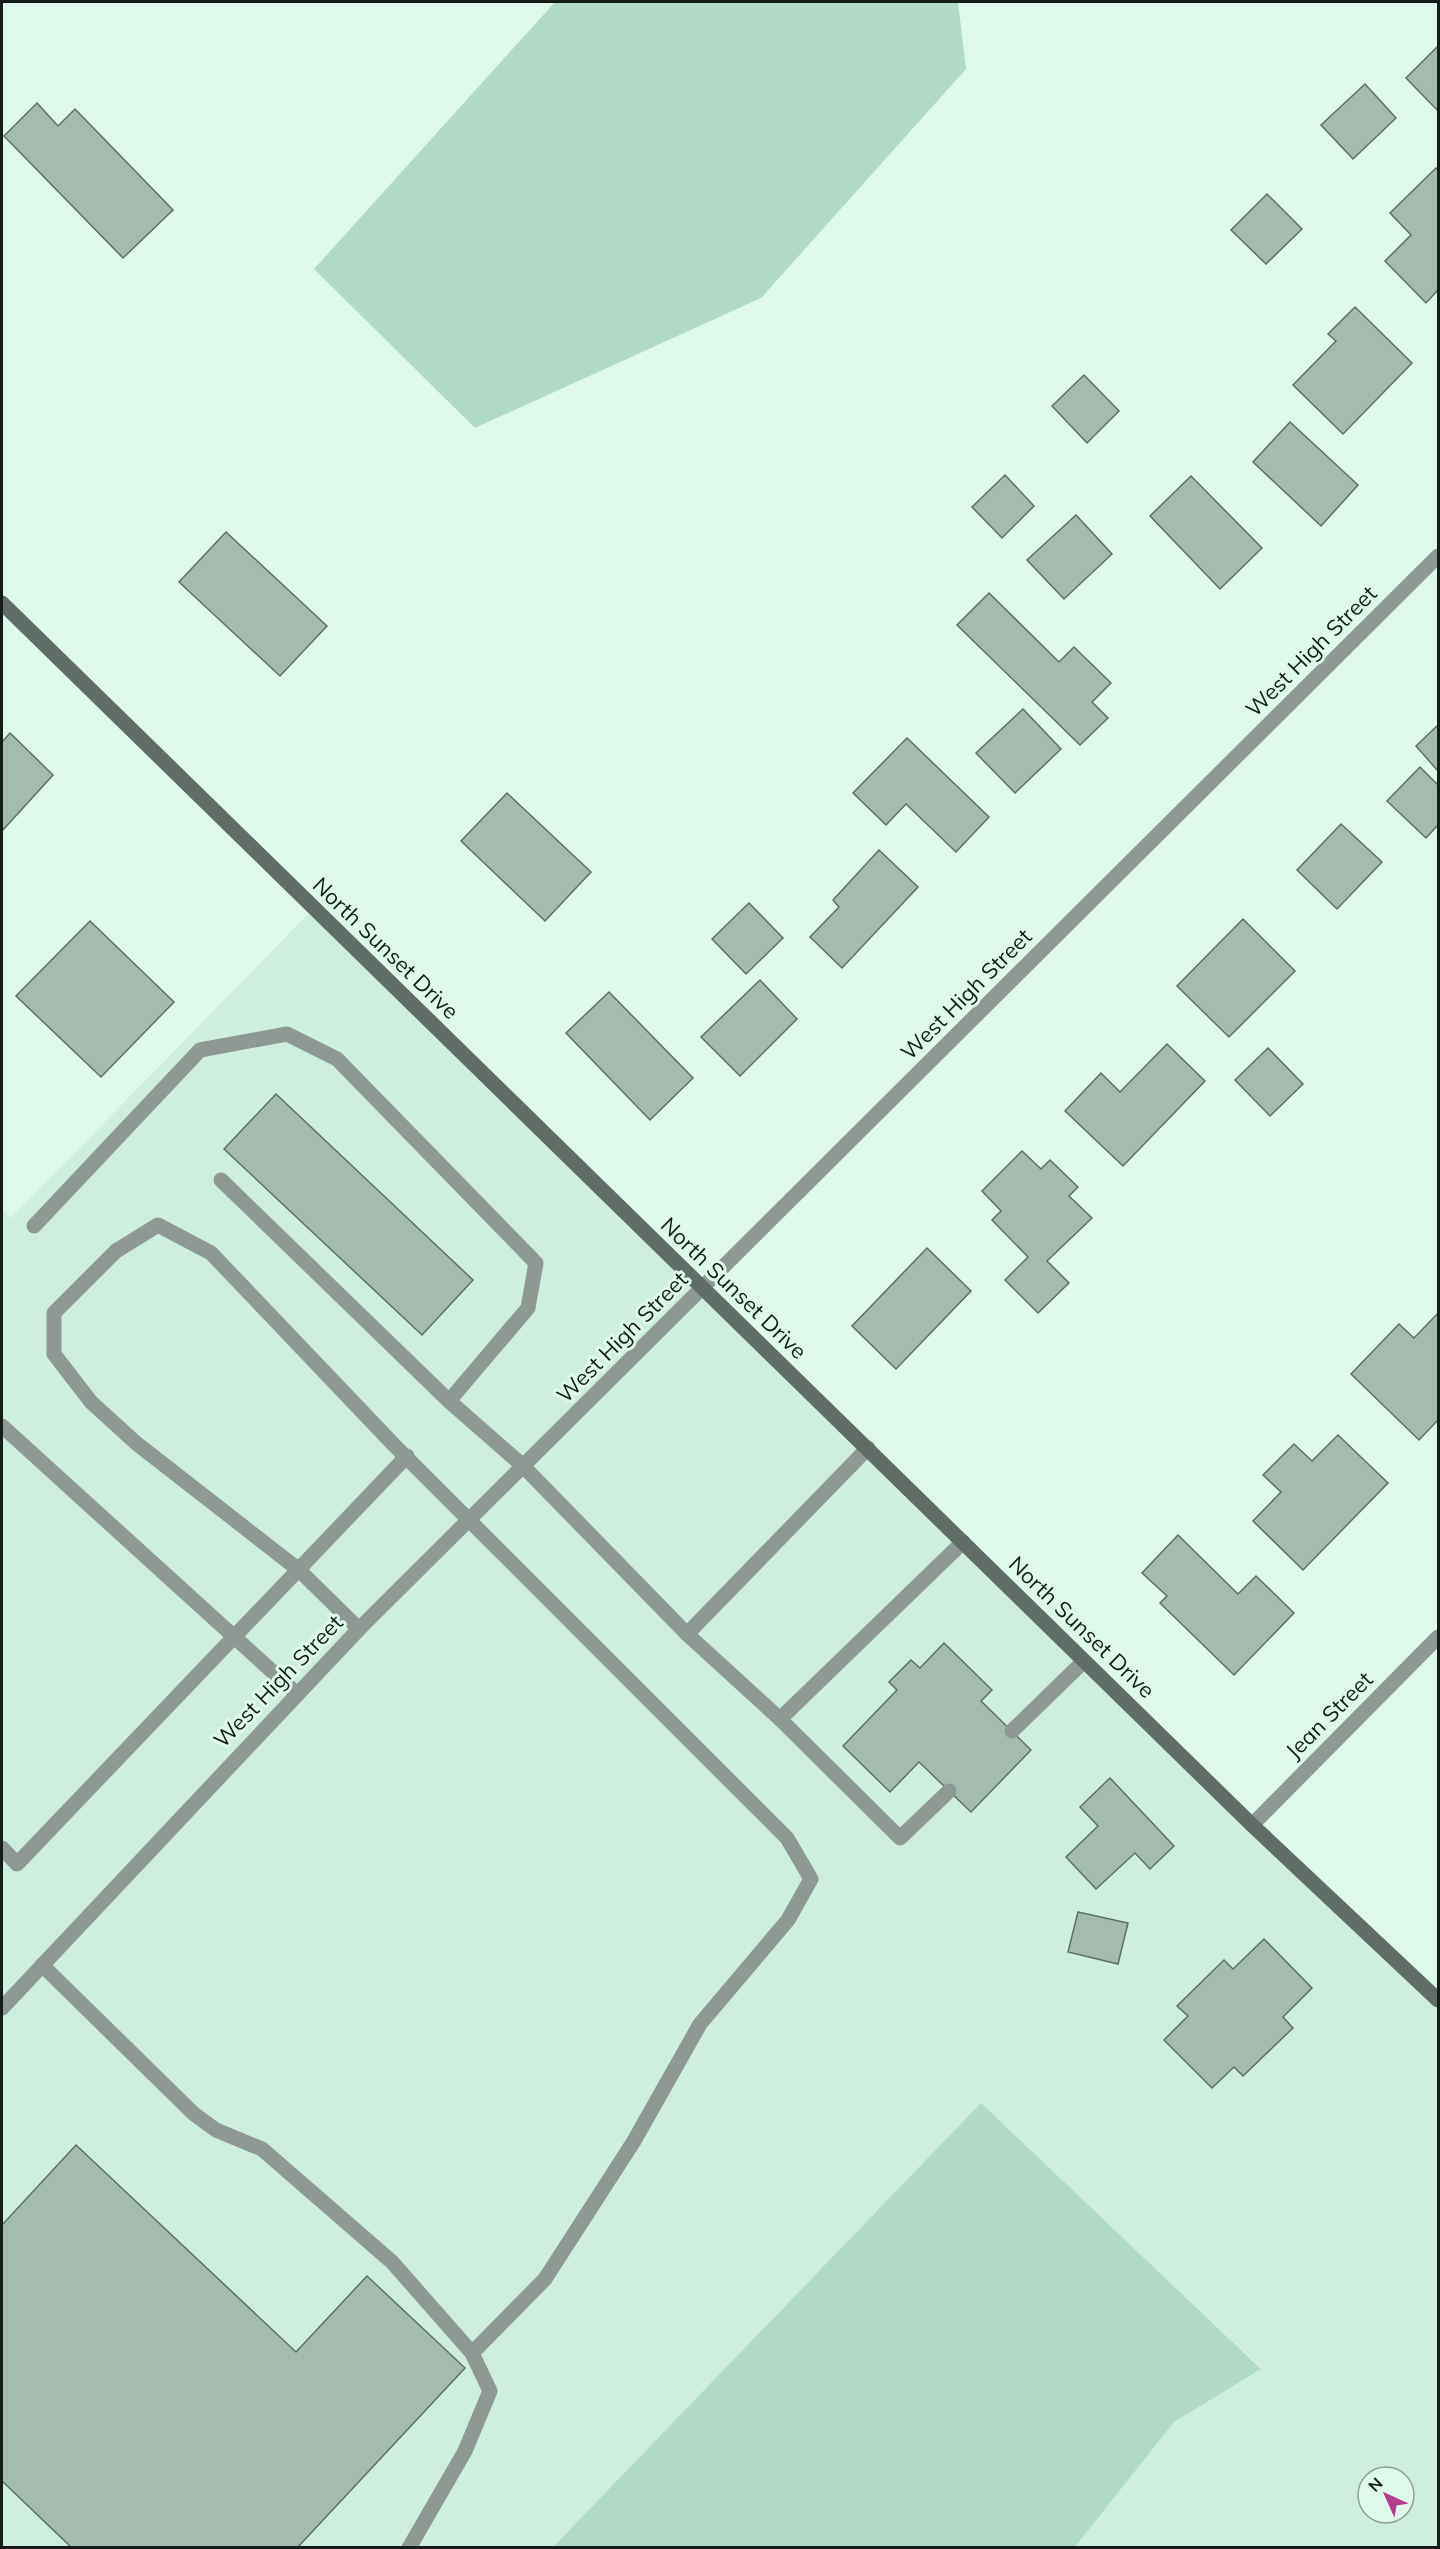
<svg xmlns="http://www.w3.org/2000/svg" width="1440" height="2549" viewBox="0 0 1440 2549" font-family="Mulish,sans-serif">
<style>
.built{fill:#ceefdf;fill-rule:evenodd}
.green{fill:#b1dbc6}
.building{fill:#a4bcb0;stroke:#5b7166;stroke-width:1.5}
.lines{fill:none;stroke-linecap:round;stroke-linejoin:round}
.lane{stroke:#8e9993;stroke-width:15}
.street{stroke:#8e9993;stroke-width:15}
.secondary{stroke:#606e67;stroke-width:15}
.labels{text-anchor:middle;dominant-baseline:central;stroke-width:6;stroke-linejoin:round;paint-order:stroke}
.street-label{font-size:22px;fill:#141d19;stroke:#dff8ec}
</style>
<rect width="100%" height="100%" fill="#dff8ec"/>
<path class="built" d="M 313,909 L 1438,2000 L 1438,2547 L 1075,2547 L 1174,2422 L 1261,2368 L 981,2104 L 553,2547 L 2,2547 L 2,1209 L 11,1218 ZM 1368,2477 L 1404,2477 L 1404,2513 L 1368,2513 Z"/>
<g class="green">
<polygon points="555,2 958,2 966,69 761,298 475,428 314,269"/>
<polygon points="981,2103 1261,2369 1174,2422 1075,2547 553,2547"/>
</g>
<g class="building">
<polygon points="1438,46 1438,111 1406,78"/>
<polygon points="1365,84 1396,118 1353,159 1321,125"/>
<polygon points="37,103 58,126 75,109 173,210 123,258 4,136"/>
<polygon points="1436,168 1438,170 1438,290 1426,303 1385,261 1411,235 1390,213"/>
<polygon points="1267,194 1302,229 1266,264 1231,230"/>
<polygon points="1355,307 1412,363 1343,434 1293,385 1336,341 1328,334"/>
<polygon points="1084,375 1119,411 1087,443 1052,406"/>
<polygon points="1290,422 1358,485 1321,526 1253,462"/>
<polygon points="1005,475 1034,506 1002,538 972,507"/>
<polygon points="1191,476 1262,548 1220,589 1150,516"/>
<polygon points="1076,515 1112,554 1064,599 1027,560"/>
<polygon points="226,532 327,626 280,676 179,582"/>
<polygon points="989,593 1059,662 1074,647 1111,683 1092,702 1108,718 1080,745 957,625"/>
<polygon points="1023,709 1061,749 1015,793 976,753"/>
<polygon points="1438,725 1438,771 1416,746"/>
<polygon points="10,733 53,775 2,831 2,742"/>
<polygon points="907,738 989,817 956,852 906,804 886,825 853,793"/>
<polygon points="1420,767 1438,785 1438,825 1426,838 1387,801"/>
<polygon points="507,793 591,872 545,921 461,841"/>
<polygon points="1341,824 1382,862 1337,909 1297,870"/>
<polygon points="879,850 918,887 842,968 810,937 839,907 833,900"/>
<polygon points="749,903 783,938 746,974 712,939"/>
<polygon points="1243,919 1295,971 1229,1037 1177,986"/>
<polygon points="90,921 174,1002 101,1077 16,996"/>
<polygon points="760,980 797,1019 740,1076 701,1037"/>
<polygon points="609,992 693,1078 650,1120 566,1033"/>
<polygon points="1167,1044 1205,1081 1123,1166 1065,1111 1101,1073 1120,1092"/>
<polygon points="1268,1048 1303,1084 1270,1116 1235,1080"/>
<polygon points="276,1094 473,1280 422,1335 224,1149"/>
<polygon points="1022,1151 1041,1169 1050,1160 1078,1187 1069,1196 1092,1218 1047,1261 1069,1283 1038,1313 1005,1280 1028,1257 992,1220 1001,1211 982,1191"/>
<polygon points="927,1248 971,1291 896,1369 852,1326"/>
<polygon points="1438,1313 1438,1420 1419,1440 1351,1374 1399,1324 1414,1338"/>
<polygon points="1338,1435 1388,1483 1303,1570 1253,1521 1281,1492 1263,1475 1294,1444 1312,1461"/>
<polygon points="1178,1535 1238,1594 1256,1576 1294,1613 1234,1675 1160,1603 1167,1596 1142,1573"/>
<polygon points="944,1643 992,1690 981,1701 1031,1750 971,1812 919,1762 890,1792 843,1746 897,1690 889,1682 911,1660 920,1668"/>
<polygon points="1110,1778 1174,1846 1150,1869 1135,1853 1096,1889 1066,1857 1098,1826 1080,1807"/>
<polygon points="1078,1912 1128,1923 1118,1964 1068,1952"/>
<polygon points="1264,1939 1312,1988 1283,2017 1293,2028 1243,2076 1234,2067 1212,2088 1164,2040 1188,2016 1177,2006 1224,1960 1233,1969"/>
<polygon points="76,2145 296,2352 367,2276 465,2368 297,2548 72,2548 2,2481 2,2225"/>
</g>
<g class="lines">
<g class="lane">
<polyline points="221,1180 449,1401"/>
<polyline points="34,1226 200,1050 287,1034 337,1059 536,1263 528,1308 449,1401 523,1466 687,1634 780,1719 900,1838 949,1791"/>
<polyline points="2,1426 296,1693"/>
<polyline points="359,1629 299,1570 136,1443 91,1402 54,1354 54,1313 116,1251 158,1225 211,1253 394,1445 787,1838 811,1879 788,1920 700,2024 634,2141 545,2279 472,2353"/>
<polyline points="687,1634 868,1448"/>
<polyline points="780,1719 963,1542"/>
<polyline points="1012,1731 1084,1661"/>
<polyline points="2,1848 17,1864 407,1456"/>
<polyline points="42,1965 194,2114 216,2130 262,2149 392,2262 472,2353 490,2391 465,2451 409,2548"/>
</g>
<g class="street">
<polyline points="1252,1825 1438,1637"/>
<polyline points="2,2008 359,1629 1438,556"/>
</g>
<polyline class="secondary" points="2,603 1252,1825 1438,2000"/>
</g>
<g class="labels">
<g class="street-label">
<text transform="translate(1311 651) rotate(-45)">West High Street</text>
<text transform="translate(386 948) rotate(44)">North Sunset Drive</text>
<text transform="translate(966 994) rotate(-45)">West High Street</text>
<text transform="translate(734 1288) rotate(44)">North Sunset Drive</text>
<text transform="translate(622 1337) rotate(-45)">West High Street</text>
<text transform="translate(1082 1627) rotate(44)">North Sunset Drive</text>
<text transform="translate(278 1681) rotate(-46)">West High Street</text>
<text transform="translate(1329 1715) rotate(-45)">Jean Street</text>
</g>
</g>
<rect width="1440" height="2549" fill="none" stroke="#141d19" stroke-width="6"/>
<g transform="translate(1386 2495) rotate(315)"><circle r="28" fill="#dff8ec" stroke="#8ea098" stroke-width="1.5"/>
<path d="M0-4.5L10 22L0 15L-10 22Z" fill="#b63b8c"/>
<text y="-9" font-size="16" font-weight="bold" text-anchor="middle" fill="#141d19">N</text>
</g>
</svg>
